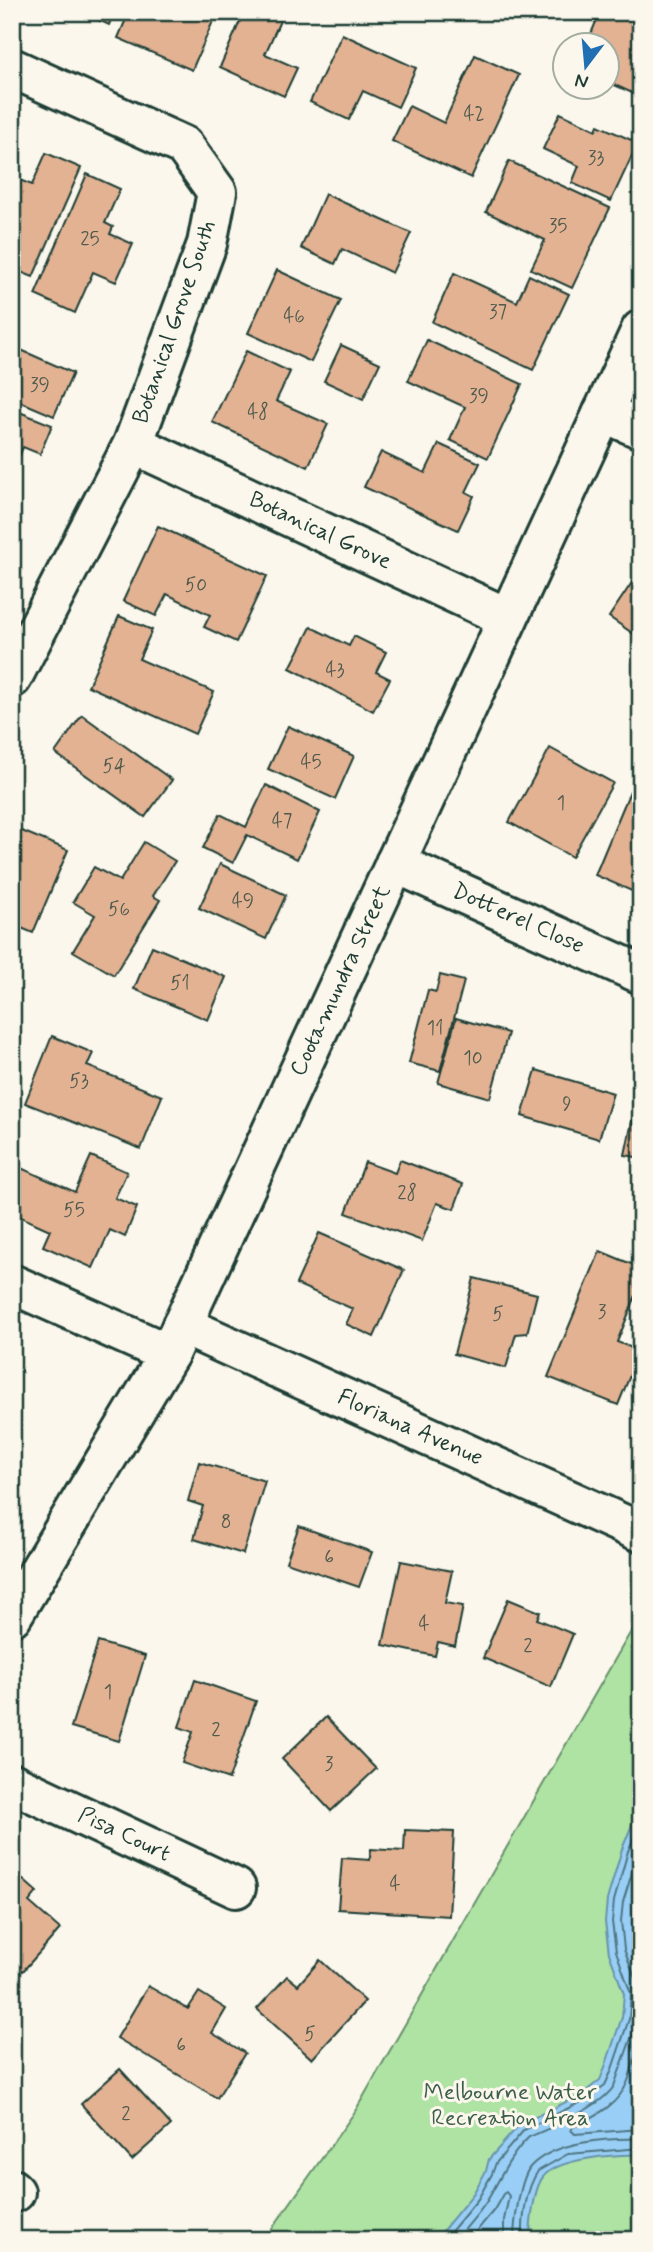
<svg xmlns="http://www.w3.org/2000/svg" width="653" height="2252" viewBox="0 0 653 2252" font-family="Mynerve,sans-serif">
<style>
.green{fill:#afe3a4;stroke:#67906c;stroke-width:2}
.water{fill:#99cef7;stroke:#6894a9;stroke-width:2}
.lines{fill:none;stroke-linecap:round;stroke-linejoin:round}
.shore{stroke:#507782;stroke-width:2}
.building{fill:#e2b293;stroke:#1f3d34;stroke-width:2}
.minor-casing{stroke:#1f3d34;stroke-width:44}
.minor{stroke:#fbf7ec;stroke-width:38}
.labels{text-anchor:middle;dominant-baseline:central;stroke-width:6;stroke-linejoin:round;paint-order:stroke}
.number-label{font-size:19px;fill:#505a4c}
.street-label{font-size:23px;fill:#1f3d34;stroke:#fbf7ec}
.park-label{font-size:23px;fill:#3c5e4a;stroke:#fbf7ec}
</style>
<rect width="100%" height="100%" fill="#fbf7ec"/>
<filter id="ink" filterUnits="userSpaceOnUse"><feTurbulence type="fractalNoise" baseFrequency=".0143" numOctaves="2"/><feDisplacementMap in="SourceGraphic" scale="14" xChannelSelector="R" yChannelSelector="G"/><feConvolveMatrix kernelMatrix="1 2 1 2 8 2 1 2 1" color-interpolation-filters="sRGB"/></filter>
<g filter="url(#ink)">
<polygon class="green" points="641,1614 641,2240 264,2240 354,2113"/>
<path class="water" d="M 641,1803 L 641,2155 C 618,2154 557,2158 543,2177 C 534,2188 530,2225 530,2240 L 435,2240 L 473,2194 L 486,2171 L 489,2159 L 520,2124 L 581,2095 L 600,2080 L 604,2070 L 622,2017 L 624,1994 L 609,1953 L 605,1922 L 607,1900 L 622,1849 Z"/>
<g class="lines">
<g class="shore">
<path d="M 641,1877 C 632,1907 628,1932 641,1960"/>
<path d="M 641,2043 C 634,2055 633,2068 628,2081 C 618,2106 595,2116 573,2127 L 571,2130 L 575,2134 L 641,2129"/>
<polyline points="444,2240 478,2199 492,2174 496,2163 524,2130 585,2100 605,2085 611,2072 629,2019 631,1994 616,1951 612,1922 614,1901 628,1851 641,1821"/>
<path d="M 456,2240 C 466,2227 478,2215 487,2201 C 500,2179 510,2155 529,2137 C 552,2127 601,2107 614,2086 L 638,2019 L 640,1991 L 624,1949 L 621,1921 L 623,1902 L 641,1844"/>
<polyline points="469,2240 494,2210 503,2194 506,2192 509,2196 504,2220 504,2240"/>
<path d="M 514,2240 C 514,2223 520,2178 531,2166 C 555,2141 608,2138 641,2139"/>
<path d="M 523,2240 C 522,2218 526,2189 538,2171 L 568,2154 L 641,2148"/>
</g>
</g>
<g class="building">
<polygon points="81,12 114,12 109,25"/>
<polygon points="129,12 217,12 192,70 118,38"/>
<polygon points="244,12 284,12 265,54 297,68 284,96 220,67"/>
<polygon points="600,12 641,12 641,97 608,82 608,74 611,64 608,63 608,46 586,46"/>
<polygon points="342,34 416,68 398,107 363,91 349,120 310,102"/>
<polygon points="475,55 519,75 471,178 392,141 409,106 444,123"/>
<polygon points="560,113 596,130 598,125 638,143 611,201 572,183 579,166 543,149"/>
<polygon points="46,153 81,168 33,277 16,270 12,279 12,177 32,185"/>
<polygon points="509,161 610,208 572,288 531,269 545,240 486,212"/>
<polygon points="87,174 120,189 105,223 113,227 110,234 133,244 116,282 93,272 75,313 35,295"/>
<polygon points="325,194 411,233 392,273 342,249 335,264 301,248"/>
<polygon points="277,270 341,300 311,362 248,333"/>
<polygon points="454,273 517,302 529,275 569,294 533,370 432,322"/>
<polygon points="427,340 522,384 488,458 450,440 465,407 408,381"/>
<polygon points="341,345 380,363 363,399 324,381"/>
<polygon points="12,346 73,373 54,416 12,398"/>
<polygon points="246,351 290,372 276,401 328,424 308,467 212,422"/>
<polygon points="12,409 52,425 40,454 23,447 12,474"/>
<polygon points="439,444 480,463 466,492 474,496 458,530 364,487 381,452 425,473"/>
<polygon points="158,526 267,576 236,642 204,627 210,615 167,594 156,616 123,601"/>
<polygon points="641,569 641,639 609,617"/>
<polygon points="119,616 152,630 139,659 214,692 195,734 88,686"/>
<polygon points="311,627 349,646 354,636 386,652 376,672 390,679 373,711 290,668"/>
<polygon points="82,715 172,780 145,817 55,753"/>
<polygon points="288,726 354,756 335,799 268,769"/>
<polygon points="550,748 613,783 572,857 509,822"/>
<polygon points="266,785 320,812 297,859 247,835 233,863 203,848 220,814 246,827"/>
<polygon points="630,791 641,795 641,876 634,892 595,875"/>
<polygon points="12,827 68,850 33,933 12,924"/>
<polygon points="144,842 175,861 153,896 160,900 114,975 73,951 95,915 73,902 94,867 120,881"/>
<polygon points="220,864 286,895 266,939 199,908"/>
<polygon points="152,946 226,977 208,1020 134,989"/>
<polygon points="440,975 464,981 440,1071 409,1063 428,990 436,992"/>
<polygon points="456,1018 508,1033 490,1098 438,1083"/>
<polygon points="52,1036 93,1053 87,1066 162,1096 141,1149 25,1103"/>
<polygon points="536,1070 613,1093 599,1139 522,1116"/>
<polygon points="638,1093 641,1094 641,1158 625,1155"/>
<polygon points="91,1156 127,1172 115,1198 137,1207 125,1237 110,1230 93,1268 43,1246 50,1230 12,1213 12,1164 75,1192"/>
<polygon points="400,1160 463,1184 454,1209 437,1203 422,1241 346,1213 365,1162 395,1173"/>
<polygon points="319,1233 404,1270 374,1337 346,1324 353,1309 296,1284"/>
<polygon points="600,1251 641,1268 641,1283 617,1342 640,1351 618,1405 548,1377"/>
<polygon points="474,1278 537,1294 527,1333 516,1334 506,1368 454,1354"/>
<polygon points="199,1462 265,1481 243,1554 194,1539 203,1506 188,1501"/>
<polygon points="299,1526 372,1552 359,1587 286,1562"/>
<polygon points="401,1561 452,1571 445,1603 463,1606 455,1646 438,1642 435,1656 383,1645"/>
<polygon points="508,1599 540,1612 537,1619 573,1634 551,1687 483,1658"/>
<polygon points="98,1642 145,1656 119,1741 71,1727"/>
<polygon points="195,1680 256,1701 229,1779 182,1763 193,1732 179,1727"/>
<polygon points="326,1717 376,1769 331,1811 282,1759"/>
<polygon points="405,1830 454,1832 449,1916 338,1909 342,1858 370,1860 371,1849 404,1851"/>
<polygon points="12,1870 37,1892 29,1902 60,1929 23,1971 12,1962"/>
<polygon points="320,1960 365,2001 312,2059 257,2009 287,1976 298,1985"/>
<polygon points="148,1986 188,2009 199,1992 226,2009 212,2033 245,2053 217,2098 117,2038"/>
<polygon points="120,2069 171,2125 132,2160 81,2104"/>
</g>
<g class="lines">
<g class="minor-casing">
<g id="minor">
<polyline points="12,68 184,146 217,192 207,244 133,444 12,678"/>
<polyline points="603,412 641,429"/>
<polyline points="133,444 508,618"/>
<polyline points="395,863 641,974"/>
<polyline points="12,1284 169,1354"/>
<polyline points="182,1325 638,1531"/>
<polyline points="12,1616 169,1354 641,330"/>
<polyline points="12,1783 236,1888"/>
<polyline points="12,2189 15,2192"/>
</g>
</g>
<use href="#minor" class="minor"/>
</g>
</g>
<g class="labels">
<g class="number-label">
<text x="474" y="114">42</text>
<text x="596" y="158">33</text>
<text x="558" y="226">35</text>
<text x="90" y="239">25</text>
<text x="498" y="312">37</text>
<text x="294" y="316">46</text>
<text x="40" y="385">39</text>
<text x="479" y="396">39</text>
<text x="258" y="412">48</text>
<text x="196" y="585">50</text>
<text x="335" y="670">43</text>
<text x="311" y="762">45</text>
<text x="114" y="766">54</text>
<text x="561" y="803">1</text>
<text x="282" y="821">47</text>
<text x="243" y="901">49</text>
<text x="119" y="909">56</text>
<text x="180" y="983">51</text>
<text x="435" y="1028">11</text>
<text x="473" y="1058">10</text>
<text x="79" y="1081">53</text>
<text x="567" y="1104">9</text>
<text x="407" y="1193">28</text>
<text x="74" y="1210">55</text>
<text x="602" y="1312">3</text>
<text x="498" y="1314">5</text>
<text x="226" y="1522">8</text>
<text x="329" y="1557">6</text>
<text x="424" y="1624">4</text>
<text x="528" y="1646">2</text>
<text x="108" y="1692">1</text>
<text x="216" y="1730">2</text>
<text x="329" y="1764">3</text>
<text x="395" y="1884">4</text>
<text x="310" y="2034">5</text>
<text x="181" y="2045">6</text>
<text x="126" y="2114">2</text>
</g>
<g class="street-label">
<text transform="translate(175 322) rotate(-71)">Botanical Grove South</text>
<text transform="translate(320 531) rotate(25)">Botanical Grove</text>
<text transform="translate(518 919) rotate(24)">Dotterel Close</text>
<text transform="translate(341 981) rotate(-65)">Cootamundra Street</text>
<text transform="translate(410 1428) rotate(24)">Floriana Avenue</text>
<text transform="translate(124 1835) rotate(25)">Pisa Court</text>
</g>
<g class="park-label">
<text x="510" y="2093">Melbourne Water<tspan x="510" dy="26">Recreation Area</tspan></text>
</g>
</g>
<rect width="653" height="2252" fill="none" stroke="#fbf7ec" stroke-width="42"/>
<rect x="21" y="21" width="611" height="2210" fill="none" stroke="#1f3d34" stroke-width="2.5" filter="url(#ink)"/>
<g transform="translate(586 66) rotate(196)"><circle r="33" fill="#fbf7ec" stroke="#a3ada2" stroke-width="2"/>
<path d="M0-5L12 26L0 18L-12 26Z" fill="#1f6fb2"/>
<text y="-10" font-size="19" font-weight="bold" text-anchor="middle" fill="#1f3d34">N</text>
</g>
</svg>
